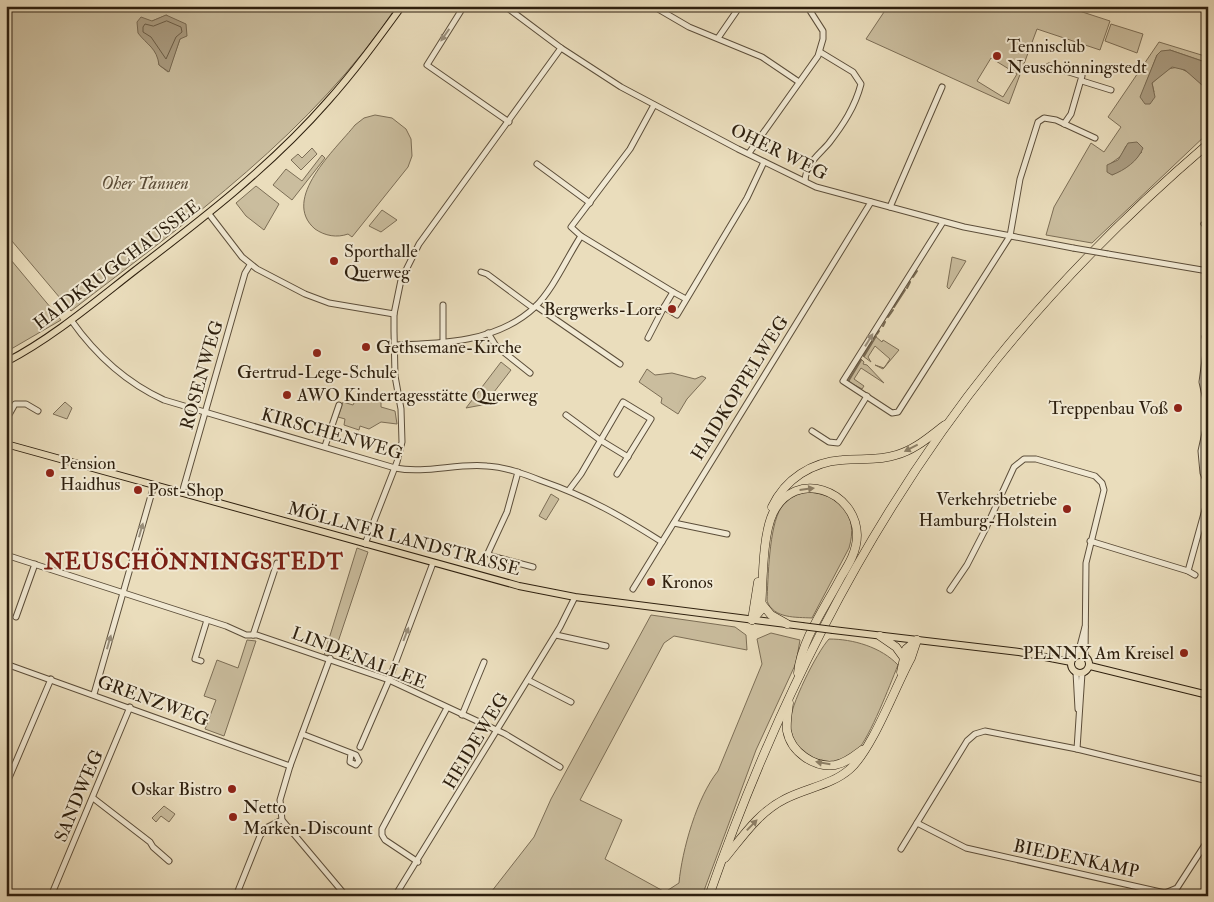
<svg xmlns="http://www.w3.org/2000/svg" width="1214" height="902" viewBox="0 0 1214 902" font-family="'IM FELL Double Pica',serif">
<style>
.green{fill:#cabd9e;stroke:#7c6e56;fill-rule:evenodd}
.water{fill:#aa9c81;stroke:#786a53}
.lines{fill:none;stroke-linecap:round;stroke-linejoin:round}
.shore{stroke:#6c5e48;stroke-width:1}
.stream{stroke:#786a53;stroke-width:2}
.minor-casing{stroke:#5c4e3a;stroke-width:7}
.major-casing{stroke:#2d1f0e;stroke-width:8}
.highway-casing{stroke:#2d1f0e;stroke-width:9}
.minor{stroke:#f1e9d3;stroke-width:5}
.major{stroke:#eaddbc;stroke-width:6}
.highway{stroke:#eaddbc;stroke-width:8}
.minor-bridge-casing{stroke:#5c4e3a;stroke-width:7;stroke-linecap:butt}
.major-bridge-casing{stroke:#2d1f0e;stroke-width:8;stroke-linecap:butt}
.minor-bridge{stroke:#f1e9d3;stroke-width:5}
.major-bridge{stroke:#eaddbc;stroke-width:6}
.oneway{fill:#998e7a}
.oneway2{fill:#8c7e65}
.poi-dot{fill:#8f2418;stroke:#f1e9d3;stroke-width:2}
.labels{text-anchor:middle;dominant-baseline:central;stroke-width:4;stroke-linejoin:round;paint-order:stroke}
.poi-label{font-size:18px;fill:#2d1f0e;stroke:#f1e9d3;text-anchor:start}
.street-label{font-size:18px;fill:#2d1f0e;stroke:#f1e9d3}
.park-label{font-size:18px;font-style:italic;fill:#5c4e39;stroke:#f1e9d3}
.district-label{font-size:22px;font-weight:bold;letter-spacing:1px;fill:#7a1f14;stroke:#f1e9d3}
</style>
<rect width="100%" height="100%" fill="#eaddbc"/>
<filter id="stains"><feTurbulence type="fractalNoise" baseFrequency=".004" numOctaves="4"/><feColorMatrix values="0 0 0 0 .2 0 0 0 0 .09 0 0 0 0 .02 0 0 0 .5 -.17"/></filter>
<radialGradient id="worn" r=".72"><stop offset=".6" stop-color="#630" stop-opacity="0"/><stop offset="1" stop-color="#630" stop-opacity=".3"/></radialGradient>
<g class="green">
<path d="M 6,6 L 397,6 C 313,132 189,220 71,311 L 6,234 ZM 167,15 L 180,39 L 168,72 L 159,65 L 158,56 L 147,40 L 152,21 Z"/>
<path d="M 888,6 L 1064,6 L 1110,21 L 1100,50 L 1037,29 L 1009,104 L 866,39 ZM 991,58 L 1017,74 L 1003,97 L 977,81 Z"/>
<polygon points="1111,24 1143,34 1137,53 1105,41"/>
<path d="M 1159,42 L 1208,57 L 1208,63 L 1170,50 L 1157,55 L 1145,86 L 1154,92 L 1152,83 L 1168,69 L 1178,67 L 1191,74 L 1203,86 L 1208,86 L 1208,133 L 1092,243 L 1046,235 L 1054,207 L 1091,143 L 1104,152 L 1121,127 L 1108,117 ZM 1126,146 L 1142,152 L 1128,166 L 1112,175 L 1110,164 L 1121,156 Z"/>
<path d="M 375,115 L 392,118 L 406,129 L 411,139 L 412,156 L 408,167 L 352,237 L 348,234 C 337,238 325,236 315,229 C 280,199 336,149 355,125 L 364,118 Z"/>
<polygon points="312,148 317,154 301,170 291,160 298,154 302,158"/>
<polygon points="322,155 325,158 292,200 273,185 286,169 302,181"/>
<polygon points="256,186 279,204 264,230 246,216 236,203"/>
<polygon points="382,210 397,220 381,232 369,226"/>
<polygon points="6,254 61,320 6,352"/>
<polygon points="952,257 966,261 949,289 947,287"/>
<polygon points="875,336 882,342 883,340 899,350 883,369 875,365 884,368 890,359 875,346 868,357 871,362 863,356"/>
<polygon points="861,359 864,362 863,364 867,365 884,383 861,368 854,379 864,386 862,389 849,382 849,375"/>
<polygon points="501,362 511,370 494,392 503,401 466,408"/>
<polygon points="647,369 655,375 672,373 695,379 702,376 706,378 687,399 678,414 661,403 662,398 639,382"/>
<polygon points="358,395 381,399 381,407 395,411 397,424 381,422 369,429 360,426 359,430 344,425 345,419 338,417 343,402 353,405"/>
<polygon points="65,402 72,408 67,419 53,414"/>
<path d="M 807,492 C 840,494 859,515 849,548 L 812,618 C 796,617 774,619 767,601 C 768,579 769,526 781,508 C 787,499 798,493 807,492 Z"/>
<polygon points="551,494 559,499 546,520 539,516"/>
<polygon points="357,548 368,552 338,642 334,642 329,656 324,655"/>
<path d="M 651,615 L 735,627 L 746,635 L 747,650 L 674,636 L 664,643 L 580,800 L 622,820 L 605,859 L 665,892 L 679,883 C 682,850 697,797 718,771 L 762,664 L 757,639 L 771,633 L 800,640 L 796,663 L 756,750 L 702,896 L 488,896 L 534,837 L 551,799 Z"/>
<path d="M 829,639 C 853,639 881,647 898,665 C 889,687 871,735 857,751 C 835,776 791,756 790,724 C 789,707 817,652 829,639 Z"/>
<polygon points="247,640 256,641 224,736 205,729 216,700 204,696 217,660 238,668"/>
<polygon points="164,806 175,814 169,822 161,816 156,822 152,818"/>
</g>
<g class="water">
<path d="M 166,15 L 186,24 L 187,36 L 180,39 L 169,72 L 159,65 C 157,48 147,45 138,33 L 137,22 L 141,17 L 152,21 Z"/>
<polygon points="1170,50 1208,63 1208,86 1203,86 1185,70 1172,67 1152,83 1155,97 1150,104 1145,104 1140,97 1157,55 1161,51"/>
<path d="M 1137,142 L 1143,148 C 1138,161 1125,170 1112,175 L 1107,172 L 1107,165 L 1118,160 L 1128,143 Z"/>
</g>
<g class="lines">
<polygon class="shore" points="167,21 181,27 182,32 176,37 166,59 151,37 143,32 143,27 145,24 153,26"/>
<g class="stream">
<polyline points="913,277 917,271"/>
<polyline points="907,288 910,282"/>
<polyline points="894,307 905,290"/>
<polyline points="888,317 893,310"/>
<polyline points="883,326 885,322"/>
<polyline points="877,334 879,331"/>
<polyline points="864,356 876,336"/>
<polyline points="849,380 861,360"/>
</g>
<g class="minor-casing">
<g id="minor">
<polyline points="464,6 427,65 509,122"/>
<polyline points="505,6 561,48 621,87 738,149 816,187 964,227 1073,248"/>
<polyline points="653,6 689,27 762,57 799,82"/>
<polyline points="718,38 738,9"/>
<polyline points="1049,66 1082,76 1071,114 1064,124"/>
<polyline points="1082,81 1111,90"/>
<polyline points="654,105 630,149 571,227 581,236 673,292 664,307 677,315 747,198 764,162"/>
<polyline points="749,153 818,56 823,39 823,31 807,6"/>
<polyline points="537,164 590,203"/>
<path d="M 805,181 C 806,163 818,156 829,143 C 843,125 855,107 861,84 L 853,72 L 820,52"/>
<polyline points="890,207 942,87"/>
<polyline points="209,214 242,257 257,269 305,294 329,303 394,314"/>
<polyline points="943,222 843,381 892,413 898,412 1010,236 1020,179 1038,122 1044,118 1056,120 1095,138"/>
<polyline points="1204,224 1208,221"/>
<polyline points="1108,254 1208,271"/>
<polyline points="481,272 487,274 533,308"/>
<polyline points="673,292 686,299"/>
<polyline points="443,305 443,343"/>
<polyline points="536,306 620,364"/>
<path d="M 71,320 C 95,354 127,383 164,400 L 395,468 C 426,474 456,463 487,466 C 506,467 524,474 542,481 C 588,497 621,516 662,542"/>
<polyline points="488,333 496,346 530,373"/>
<polyline points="1205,337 1207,345 1202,382 1208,409"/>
<polyline points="648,338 664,307"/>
<path d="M 394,345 C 442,344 498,342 535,307 C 554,288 566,259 581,236"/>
<polyline points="566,415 600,440 628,457"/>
<polyline points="1208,419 1201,451 1203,473 1208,485"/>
<polyline points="6,420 15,404 26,404 38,411"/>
<polyline points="812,431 829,442 838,443 867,396"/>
<polyline points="325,446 339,405"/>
<polyline points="518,472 507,512 488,553 491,556 533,567"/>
<polyline points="569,490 581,474 623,402 651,419 617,474"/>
<polyline points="182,493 245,273 250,265"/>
<polyline points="674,523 727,534"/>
<polyline points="1090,541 1188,571 1195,575"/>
<polyline points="365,544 397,462 402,442 401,409 395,376 394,331 394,314 401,280 419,244 561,48"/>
<polyline points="6,555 226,626 246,635 257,635 389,680 505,734 560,767"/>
<polyline points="1188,571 1208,499"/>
<polyline points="633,589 871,202"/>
<polyline points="950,590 967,565 985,530 1014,467 1024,459 1036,459 1095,476 1102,483 1104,490 1086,563 1085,656"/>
<polyline points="16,617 35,564"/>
<polyline points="253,635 277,563"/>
<polyline points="556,635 606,646"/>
<polyline points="1078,654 1085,627"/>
<polyline points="330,658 290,766 280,800 282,820 346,896"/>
<polyline points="201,661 195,659 207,620"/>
<polyline points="6,664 290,766"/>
<polyline points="1076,672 1078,709"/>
<polyline points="528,680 571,702"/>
<polyline points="94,694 154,485"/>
<polyline points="462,715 484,662"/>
<polyline points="302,734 351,753 356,755 359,761 356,765 350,762 351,753"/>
<polyline points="360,747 389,680 433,563"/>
<polyline points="1077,749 1082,673"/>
<polyline points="6,785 51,679"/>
<polyline points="93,798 150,842 153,847 169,861"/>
<polyline points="917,823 966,848 1165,893 1177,888 1208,840"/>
<polyline points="901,849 967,741 975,734 985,731 1077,749 1208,781"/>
<polyline points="418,862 385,840 382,835 382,829 447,708"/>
<polyline points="51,896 130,707"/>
<polyline points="236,896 260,836 266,828 282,820"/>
<polyline points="395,896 560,627 575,597"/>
</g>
</g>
<g class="major-casing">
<g id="major">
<path d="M 6,362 C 52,338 92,304 133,272 C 201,220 270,167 327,102 C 354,72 378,39 402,6"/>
<polyline points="6,444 519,586 575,597 802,626"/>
<polyline points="833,630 1019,652 1071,662"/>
<circle cx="1080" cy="664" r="9"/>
<polyline points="1090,666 1208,695"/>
</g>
</g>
<g class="highway-casing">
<g id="highway">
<path d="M 772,507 C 785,479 812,462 842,460 C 860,458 879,461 896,455 C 915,450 930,436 945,425"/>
<polyline points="762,604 771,615 787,624"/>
<path d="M 752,620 L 761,610 C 763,584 762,536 773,513 C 795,468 856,490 857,535 C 857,551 849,564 841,577 C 826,606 801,640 798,673"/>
<polyline points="752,620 758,582"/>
<polyline points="880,636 896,647 904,658"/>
<polyline points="901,672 906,649 917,640"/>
<path d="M 789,703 C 788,712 786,722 787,731 C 791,752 814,768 835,765 C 846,763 854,756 862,750"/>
<path d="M 725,858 C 743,836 759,812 785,799 C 806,788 832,785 850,769 C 873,748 895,687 911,658 L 917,640"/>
<path d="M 709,896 C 776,704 868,519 996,360 C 1060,281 1131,210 1208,144"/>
</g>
</g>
<use href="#minor" class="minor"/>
<use href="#major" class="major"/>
<use href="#highway" class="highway"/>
<g class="minor-bridge-casing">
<polyline id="minor-bridge" points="1073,248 1108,254"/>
</g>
<g class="major-bridge-casing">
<polyline id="major-bridge" points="802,626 833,630"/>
</g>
<use href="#minor-bridge" class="minor-bridge"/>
<use href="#major-bridge" class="major-bridge"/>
</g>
<defs><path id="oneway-solid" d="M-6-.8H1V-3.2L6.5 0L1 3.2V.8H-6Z" transform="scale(1.25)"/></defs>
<g class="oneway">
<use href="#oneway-solid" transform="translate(445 35) rotate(125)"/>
<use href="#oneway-solid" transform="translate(869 340) rotate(-58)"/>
<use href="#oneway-solid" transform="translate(141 530) rotate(-74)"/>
<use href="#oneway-solid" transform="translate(406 634) rotate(-69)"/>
<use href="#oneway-solid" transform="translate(109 642) rotate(-74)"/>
</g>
<g class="oneway2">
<use href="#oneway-solid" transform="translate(911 448) rotate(153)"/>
<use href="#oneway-solid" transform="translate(807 489) rotate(-7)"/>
<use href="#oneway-solid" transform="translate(823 763) rotate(-170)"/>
<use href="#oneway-solid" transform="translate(752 825) rotate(-46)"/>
</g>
<g class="poi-dot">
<circle cx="997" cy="56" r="5"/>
<circle cx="334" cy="261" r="5"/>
<circle cx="672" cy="309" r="5"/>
<circle cx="366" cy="347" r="5"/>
<circle cx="317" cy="353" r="5"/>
<circle cx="287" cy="395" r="5"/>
<circle cx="1178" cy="408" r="5"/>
<circle cx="50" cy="473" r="5"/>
<circle cx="138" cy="490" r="5"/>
<circle cx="1067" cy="509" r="5"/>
<circle cx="651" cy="582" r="5"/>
<circle cx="1184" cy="653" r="5"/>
<circle cx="232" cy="789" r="5"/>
<circle cx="233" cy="817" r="5"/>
</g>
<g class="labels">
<g class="poi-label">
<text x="1007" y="46">Tennisclub<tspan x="1007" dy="21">Neuschönningstedt</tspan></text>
<text x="344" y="251">Sporthalle<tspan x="344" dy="21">Querweg</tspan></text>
<text x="662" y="309" text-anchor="end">Bergwerks-Lore</text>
<text x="376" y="347">Gethsemane-Kirche</text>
<text x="317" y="372" text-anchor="middle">Gertrud-Lege-Schule</text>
<text x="297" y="395">AWO Kindertagesstätte Querweg</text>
<text x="1168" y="408" text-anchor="end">Treppenbau Voß</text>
<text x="60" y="463">Pension<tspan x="60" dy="21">Haidhus</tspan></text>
<text x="148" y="490">Post-Shop</text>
<text x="1057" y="499" text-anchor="end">Verkehrsbetriebe<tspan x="1057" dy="21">Hamburg-Holstein</tspan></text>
<text x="661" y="582">Kronos</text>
<text x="1174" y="653" text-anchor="end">PENNY Am Kreisel</text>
<text x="222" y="789" text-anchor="end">Oskar Bistro</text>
<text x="243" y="807">Netto<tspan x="243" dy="21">Marken-Discount</tspan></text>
</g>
<g class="street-label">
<text transform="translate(779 152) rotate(26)">OHER WEG</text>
<text transform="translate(117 265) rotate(-37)">HAIDKRUGCHAUSSEE</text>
<text transform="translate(202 375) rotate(-74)">ROSENWEG</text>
<text transform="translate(740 388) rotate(-58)">HAIDKOPPELWEG</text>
<text transform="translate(332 434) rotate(16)">KIRSCHENWEG</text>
<text transform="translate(404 539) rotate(15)">MÖLLNER LANDSTRASSE</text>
<text transform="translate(359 658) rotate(21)">LINDENALLEE</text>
<text transform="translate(153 701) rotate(20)">GRENZWEG</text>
<text transform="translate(476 741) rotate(-59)">HEIDEWEG</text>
<text transform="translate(79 796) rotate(-67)">SANDWEG</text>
<text transform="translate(1076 859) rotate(12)">BIEDENKAMP</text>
</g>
<g class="park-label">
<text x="145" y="183">Oher Tannen</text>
</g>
<g class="district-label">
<text x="194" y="562">NEUSCHÖNNINGSTEDT</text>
</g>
</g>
<rect width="1214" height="902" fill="none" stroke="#eaddbc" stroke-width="25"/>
<rect x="8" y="8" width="1199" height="887" fill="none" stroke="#2d1f0e" stroke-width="2.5"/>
<rect x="12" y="12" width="1189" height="877" fill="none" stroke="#2d1f0e"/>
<rect width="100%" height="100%" filter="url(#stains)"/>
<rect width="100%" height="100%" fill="url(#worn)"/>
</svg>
